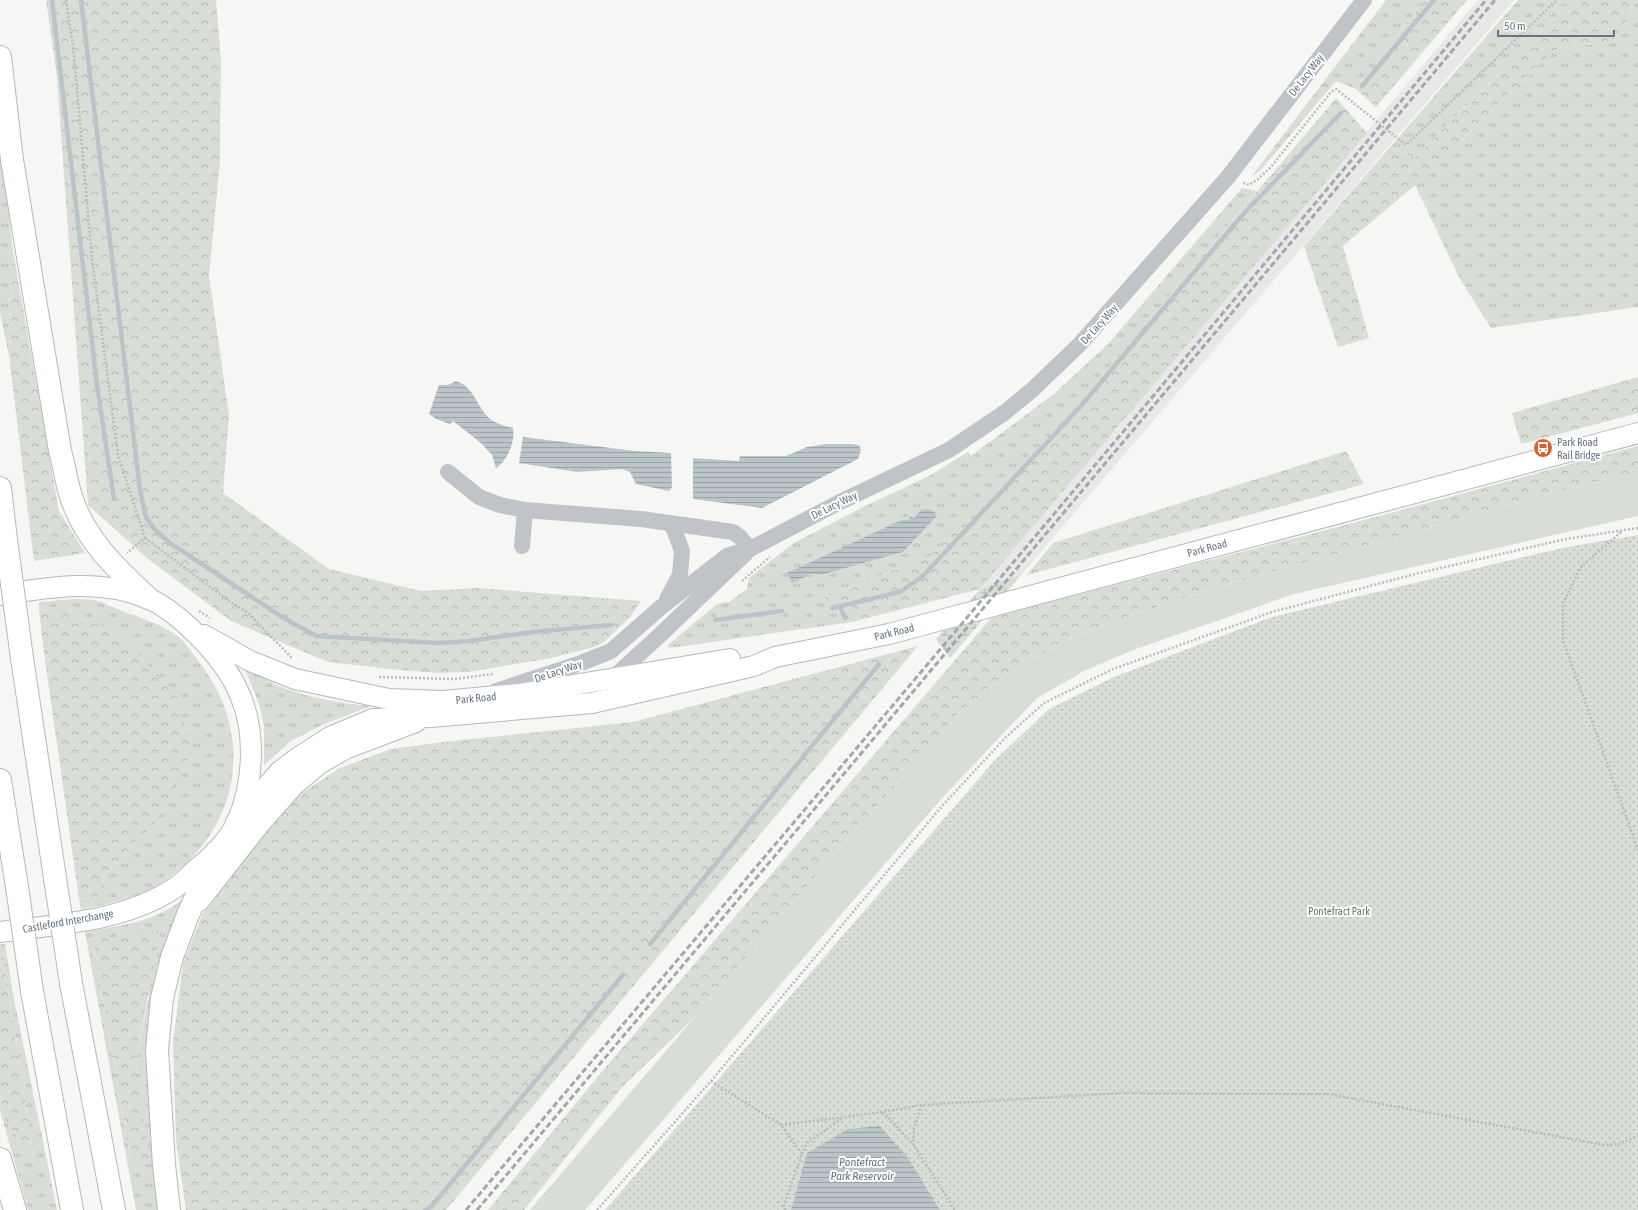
<svg xmlns="http://www.w3.org/2000/svg" width="1638" height="1210" viewBox="0 0 1638 1210" font-family="'Asap Condensed',sans-serif">
<style>
.built{fill:#e7e8e7}
.grass{fill:url(#grass-tufts);fill-rule:evenodd}
.forest{fill:url(#forest-crowns)}
.wetland{fill:url(#wetland-marsh)}
.park{fill:url(#park-dots)}
.pitch{fill:#d8ddd5}
.water{fill:url(#water-rules)}
.lines{fill:none;stroke-linecap:round;stroke-linejoin:round}
.stream{stroke:#bac4c9;stroke-width:4.5}
.major-casing{stroke:#b5b9bd;stroke-width:22}
.highway-casing{stroke:#b5b8bb;stroke-width:24}
.path{stroke:#babcbf;stroke-width:2.5;stroke-dasharray:2 2;stroke-linecap:butt}
.minor{stroke:#c0c3c7;stroke-width:16}
.major{stroke:#fff;stroke-width:20}
.highway{stroke:#fff;stroke-width:22}
.rail{stroke:#a3a8ae;stroke-width:3;stroke-dasharray:6 3;stroke-linecap:butt}
.highway-bridge-casing{stroke:#b5b8bb;stroke-width:24;stroke-linecap:butt}
.highway-bridge{stroke:#fff;stroke-width:22}
.labels{text-anchor:middle;dominant-baseline:central;stroke-width:4;stroke-linejoin:round;paint-order:stroke}
.street-label{font-size:11px;fill:#677583;stroke:#fff}
.poi-label{font-size:11px;fill:#677583;stroke:#fff;text-anchor:start}
.park-label{font-size:11px;fill:#697b66;stroke:#fff}
.water-label{font-size:12px;font-style:italic;fill:#63767f;stroke:#fff}
</style>
<defs>
<pattern id="grass-tufts" width="24" height="20" patternUnits="userSpaceOnUse"><rect width="24" height="20" fill="#d8ddd5"/><path d="M3 7l-1-3M5 7V3M7 7l1-3M15 17l-1-3M17 17v-4M19 17l1-3" fill="none" stroke="#b3b8b2"/></pattern>
<pattern id="forest-crowns" width="20" height="18" patternUnits="userSpaceOnUse"><rect width="20" height="18" fill="#d8ddd5"/><path d="M2 6a3 3 0 1 1 6 0M12 15a3 3 0 1 1 6 0" fill="none" stroke="#b3b8b2"/></pattern>
<pattern id="wetland-marsh" width="20" height="14" patternUnits="userSpaceOnUse"><rect width="20" height="14" fill="#d8ddd5"/><path d="M1 5h8M5 5V1M11 12h8M15 12V8" fill="none" stroke="#b3b8b2"/></pattern>
<pattern id="park-dots" width="8" height="8" patternUnits="userSpaceOnUse"><rect width="8" height="8" fill="#d8ddd5"/><path d="M2 2h.1M6 6h.1" fill="none" stroke="#b3b8b2" stroke-width="1.8" stroke-linecap="round"/></pattern>
<pattern id="water-rules" width="6" height="5" patternUnits="userSpaceOnUse"><rect width="6" height="5" fill="#bac4c9"/><path d="M0 2.5h6" fill="none" stroke="#9ba4a9"/></pattern>
</defs>
<rect width="100%" height="100%" fill="#f6f7f4"/>
<polygon class="built" points="1478,0 1514,0 1022,574 980,589"/>
<g class="grass">
<polygon points="1386,0 1425,0 1356,89 1336,81 1260,171 1251,177"/>
<polygon points="1518,0 1572,0 1414,158 1390,147"/>
<polygon points="1636,0 1638,0 1638,307 1491,328 1460,279 1415,185 1556,49 1618,41"/>
<polygon points="0,138 13,251 9,355 0,313"/>
<path d="M 1242,188 L 1257,191 L 1055,432 L 930,556 L 823,598 L 852,622 L 670,648 L 668,647 L 668,645 L 717,604 L 729,602 L 747,589 L 749,578 L 792,544 L 863,507 L 931,475 L 968,452 L 971,456 L 1055,393 L 1108,344 ZM 936,513 L 937,516 L 903,552 L 821,575 L 811,574 L 917,516 Z"/>
<path d="M 73,599 C 80,599 87,599 94,600 C 103,602 112,607 120,610 C 140,618 163,624 180,638 C 187,645 193,654 199,662 C 258,738 239,833 159,885 C 140,898 104,904 81,910 L 79,899 L 105,895 L 103,876 L 157,821 L 115,629 L 39,609 L 39,602 Z"/>
<path d="M 244,667 C 254,673 264,679 274,684 C 304,697 338,703 371,706 L 322,725 L 291,741 L 264,765 L 264,726 L 259,704 Z"/>
<path d="M 191,893 L 171,940 L 162,1210 L 136,1210 L 85,932 C 112,927 140,924 165,911 C 174,907 182,899 191,893 ZM 93,940 L 149,995 L 136,1060 L 149,1164 L 131,1163 Z"/>
<polygon points="0,944 5,944 14,999 57,1210 28,1210 0,1110 0,1098 5,1119 35,1165 2,952 0,952"/>
</g>
<g class="forest">
<polygon points="46,0 216,0 221,60 220,161 209,276 229,415 223,493 329,569 421,591 478,588 641,601 631,616 604,642 594,647 551,658 469,672 438,673 400,670 328,662 231,621 148,559 88,505 57,77"/>
<polygon points="1425,0 1467,0 1376,107 1356,89"/>
<polygon points="1572,0 1636,0 1618,41 1556,49 1415,185 1343,246 1369,338 1338,347 1304,246 1390,147 1414,158"/>
<polygon points="1336,98 1367,133 980,589 852,622 823,598 930,556 1055,431"/>
<polygon points="13,251 59,511 85,553 34,561 9,355"/>
<polygon points="1638,377 1638,413 1521,444 1512,413"/>
<polygon points="1638,446 1638,472 1586,484 1218,587 1120,619 1072,637 1011,671 961,711 818,873 696,1016 623,1086 524,1210 488,1210 600,1074 992,617 1368,519"/>
<polygon points="1346,451 1364,484 1027,575 1053,543"/>
<polygon points="39,609 115,629 177,697 192,750 157,821 103,876 105,895 79,899 44,653"/>
<polygon points="918,646 446,1210 186,1210 176,1140 173,1042 183,964 202,915 282,806 340,768 391,749 443,742 633,722"/>
<polygon points="160,931 136,1060 150,1164 131,1163 93,940"/>
<polygon points="0,952 2,952 35,1166 5,1119 0,1098"/>
</g>
<polygon class="wetland" points="1022,574 950,658 936,639 980,589"/>
<polygon class="park" points="1638,535 1638,1210 605,1210 995,760 1049,709 1114,677 1272,617 1562,548"/>
<polygon class="pitch" points="1638,472 1638,516 1294,594 1133,650 1084,671 1037,698 943,797 585,1210 530,1210 818,873 961,711 1011,671 1072,637 1120,619 1218,587 1586,484"/>
<g class="water">
<path d="M 456,381 C 474,386 477,408 490,419 C 496,424 506,426 513,428 C 516,441 507,461 496,468 L 492,455 L 481,443 L 453,421 L 450,424 L 436,419 L 429,414 L 439,385 L 448,385 Z"/>
<polygon points="523,437 635,451 671,453 672,487 669,491 636,484 630,472 622,469 577,472 519,463"/>
<polygon points="826,444 852,444 859,445 861,450 858,459 762,508 693,499 693,458 739,461 740,456 786,456 807,447"/>
<polygon points="928,509 936,513 937,516 903,552 821,575 811,574 792,583 787,573 902,520 909,520 910,516 914,518 921,510"/>
<polygon points="880,1126 908,1158 940,1210 791,1210 807,1153 848,1129"/>
</g>
<g class="lines">
<g class="stream">
<polyline points="52,0 97,385 114,499"/>
<polyline points="81,0 140,490 146,517 154,529 170,543 282,617 316,636 439,643 469,641 533,632 611,625"/>
<polyline points="1362,86 1434,0"/>
<polyline points="840,607 845,618"/>
<polyline points="832,608 900,592 923,576 1080,407 1245,212 1341,113"/>
<polyline points="715,620 782,611"/>
<polyline points="650,944 879,664"/>
<polyline points="427,1209 431,1207 623,975"/>
</g>
<g class="major-casing">
<g id="major">
<path d="M 0,595 C 49,587 99,578 147,598 C 169,607 188,625 204,642 C 219,658 234,678 242,700 C 256,737 253,785 237,822 C 228,842 211,857 194,871 C 188,877 181,885 173,889 C 122,922 58,924 0,932"/>
<polyline points="204,635 250,661 295,679 389,699 443,701 519,694 730,659"/>
<polyline points="236,822 280,771 296,759 330,737 373,719 431,717 592,703 754,666 775,657 889,634 1638,433"/>
<polyline points="199,901 262,821 294,785 319,764 345,749 416,722"/>
</g>
</g>
<g class="highway-casing">
<g id="highway">
<path d="M 0,57 L 12,160 L 60,451 C 64,465 66,480 70,493 C 82,536 116,569 148,598"/>
<polyline points="0,488 6,540"/>
<polyline points="22,658 55,878"/>
<polyline points="0,780 17,887"/>
<polyline points="71,983 114,1210"/>
<polyline points="32,991 72,1210"/>
<polyline points="0,1159 15,1210"/>
<polyline points="169,1210 164,1165 157,1050 162,998 172,957 187,917 216,852"/>
</g>
</g>
<g class="path">
<polyline points="66,0 73,45 92,259 118,455 145,538 127,553"/>
<polyline points="1243,183 1249,185 1258,179 1270,168 1331,92 1336,89 1406,145 1557,0"/>
<polyline points="1621,532 1581,567 1563,603 1563,640 1638,850"/>
<polyline points="145,538 229,601 247,612 292,658"/>
<polyline points="742,581 770,557"/>
<polyline points="199,611 210,618"/>
<polyline points="379,677 455,679 493,674"/>
<polyline points="711,1081 781,1125 802,1154 784,1205 785,1210"/>
<polyline points="922,1105 914,1128 913,1144 955,1210"/>
<polyline points="883,1112 913,1144"/>
<polyline points="781,1125 883,1112 922,1105 1121,1093 1303,1094 1328,1094 1604,1145 1619,1144 1638,1136"/>
<polyline points="802,1154 807,1143 841,1119"/>
<polyline points="597,1210 711,1081 943,805 1006,737 1044,703 1113,669 1272,612 1419,573 1566,539 1638,528"/>
</g>
<g class="minor">
<polyline points="448,472 479,497 500,505 525,510 641,519 733,532 740,537 750,549"/>
<polyline points="522,546 525,510"/>
<polyline points="667,599 680,575 682,551 672,524"/>
<polyline points="496,691 581,663 611,651 660,608 727,556 750,549 840,502 949,450 1004,413 1032,390 1079,345 1228,177 1364,0"/>
<polyline points="592,703 613,678 660,635 746,553"/>
</g>
<use href="#major" class="major"/>
<use href="#highway" class="highway"/>
<g class="rail">
<polyline points="466,1210 954,633 1486,0"/>
<polyline points="477,1210 1495,0"/>
</g>
<g class="highway-bridge-casing">
<g id="highway-bridge">
<polyline points="6,540 22,658"/>
<polyline points="55,878 71,983"/>
<polyline points="17,887 32,991"/>
</g>
</g>
<use href="#highway-bridge" class="highway-bridge"/>
</g>
<defs>
<g id="bus-disc" transform="scale(1)"><circle r="9.5" fill="#da6130" stroke="#fff"/><path d="M-5-6H5V4H4V6H2V4H-2V6H-4V4H-5ZM-3.5-4V0h7V-4ZM-3.5 1.2v1.5H-2V1.2ZM2 1.2v1.5H3.5V1.2Z" fill="#fff"/></g>
</defs>
<g fill-rule="evenodd">
<use href="#bus-disc" x="1543" y="448"/>
</g>
<g class="labels">
<g class="street-label">
<text transform="translate(1306 75) rotate(-52)">De Lacy Way</text>
<text transform="translate(1099 324) rotate(-48)">De Lacy Way</text>
<text transform="translate(834 505) rotate(-26)">De Lacy Way</text>
<text transform="translate(1207 548) rotate(-15)">Park Road</text>
<text transform="translate(894 632) rotate(-14)">Park Road</text>
<text transform="translate(558 671) rotate(-19)">De Lacy Way</text>
<text transform="translate(476 698) rotate(-6)">Park Road</text>
<text transform="translate(68 921) rotate(-10)">Castleford Interchange</text>
</g>
<g class="poi-label">
<text x="1557" y="442">Park Road<tspan x="1557" dy="13">Rail Bridge</tspan></text>
</g>
<g class="park-label">
<text x="1339" y="911">Pontefract Park</text>
</g>
<g class="water-label">
<text x="862" y="1162">Pontefract<tspan x="862" dy="14">Park Reservoir</tspan></text>
</g>
</g>
<path d="M1498 30v6h116v-6" fill="none" stroke="#677583" stroke-width="2"/>
<text x="1504" y="30" font-size="12" fill="#677583" stroke="#ffffff" stroke-width="3" paint-order="stroke">50 m</text>
</svg>
